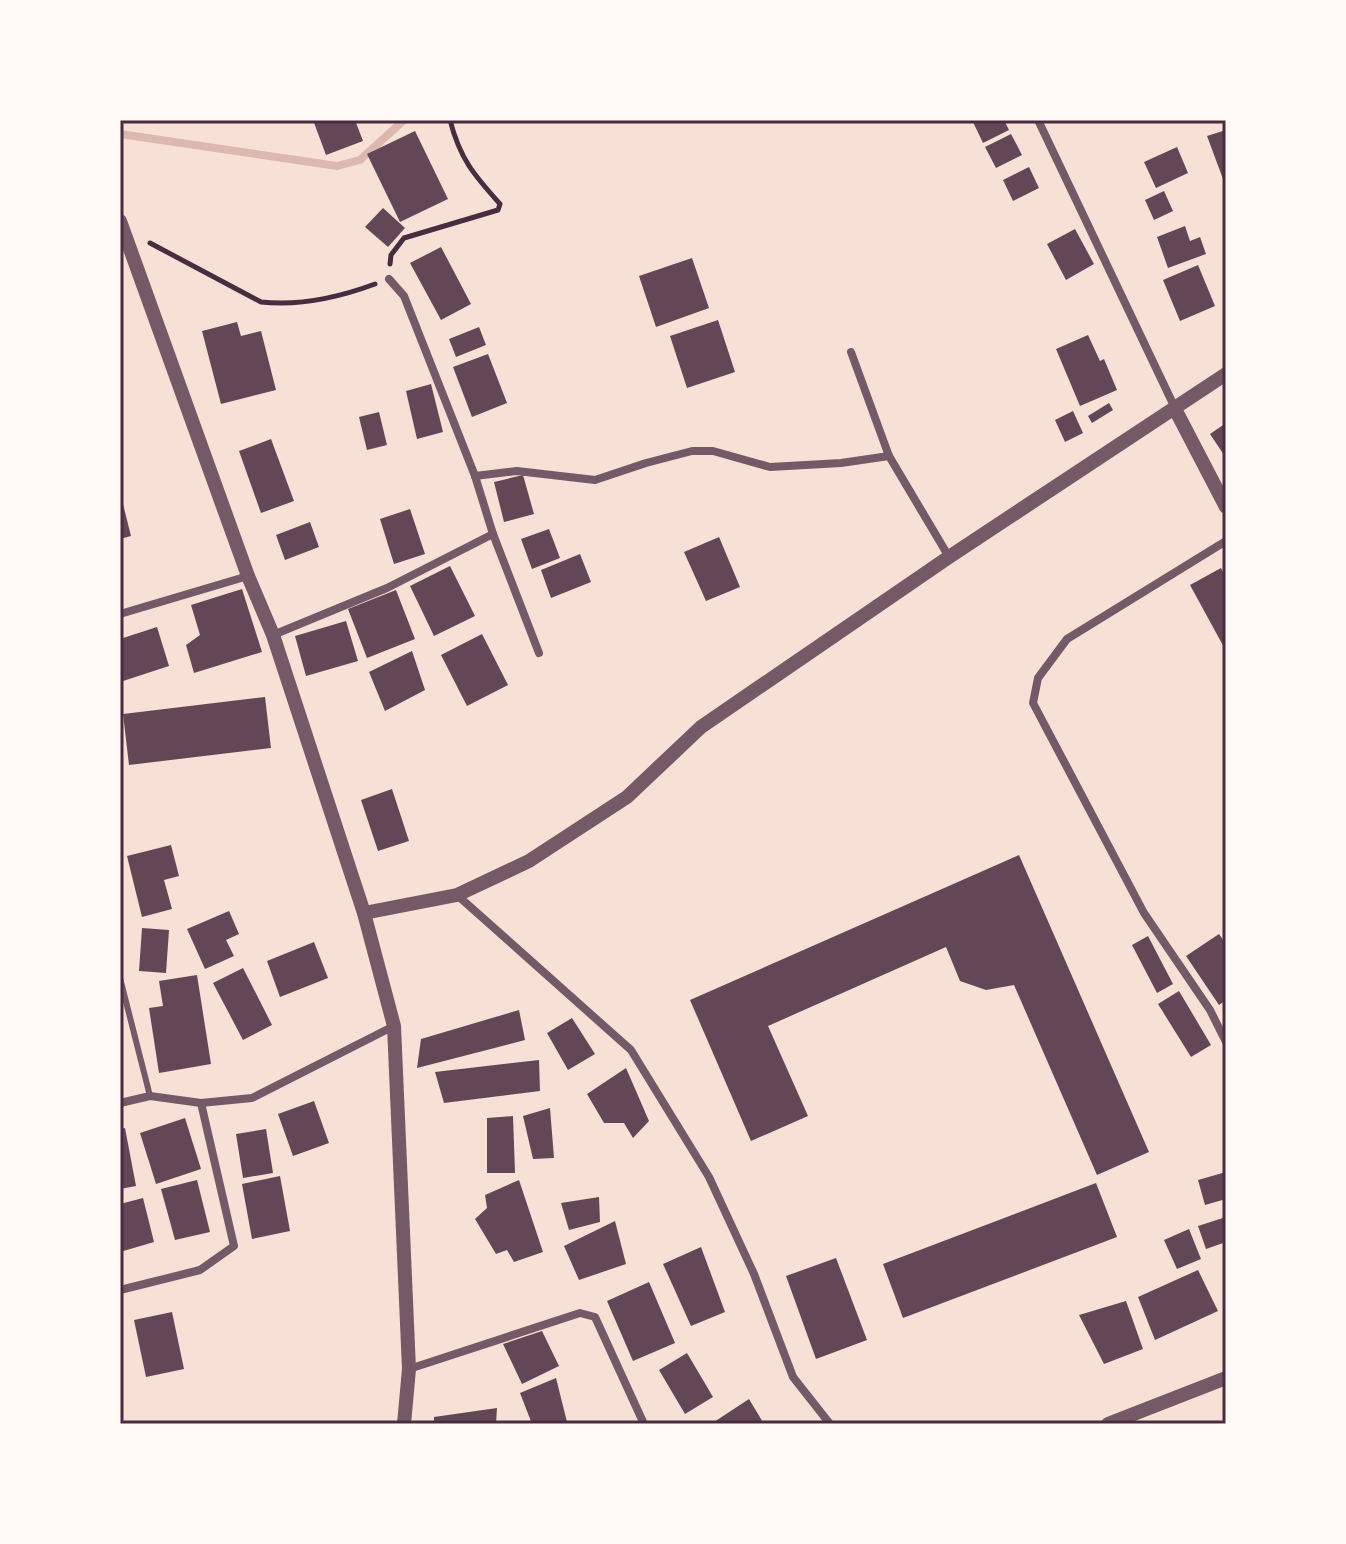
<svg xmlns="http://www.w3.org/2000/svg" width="1346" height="1544" viewBox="0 0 1346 1544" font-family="Literata,serif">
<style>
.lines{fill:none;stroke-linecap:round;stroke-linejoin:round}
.stream{stroke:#dcb8b0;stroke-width:8}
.building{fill:#644757}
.path{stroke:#4a2c40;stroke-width:5}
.service{stroke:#755966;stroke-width:6}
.minor{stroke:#755966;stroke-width:8}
.tertiary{stroke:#755966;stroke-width:14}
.neatline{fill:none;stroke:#4a2c40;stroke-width:3}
</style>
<rect width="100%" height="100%" fill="#f7e1d7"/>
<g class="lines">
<polyline class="stream" points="120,134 337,166 360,160 404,120"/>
</g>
<g class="building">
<polygon points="313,120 355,120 363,141 326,155"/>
<polygon points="976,120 1004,120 1009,130 983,143 973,122"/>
<polygon points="1226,130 1226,187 1207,136"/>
<polygon points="415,131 448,199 400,222 367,154"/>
<polygon points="1011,134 1022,155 996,168 985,147"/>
<polygon points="1177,147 1188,173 1156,188 1144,162"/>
<polygon points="1029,167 1039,188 1013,201 1003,180"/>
<polygon points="1164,191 1173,211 1154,220 1145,200"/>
<polygon points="383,208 405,228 388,247 365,227"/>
<polygon points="1185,226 1190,241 1200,237 1206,254 1168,268 1157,237"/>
<polygon points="1075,229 1094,264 1066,280 1047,244"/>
<polygon points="441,247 471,304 441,320 410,263"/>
<polygon points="692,258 709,308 656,327 639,276"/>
<polygon points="1198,265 1215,306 1180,321 1163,280"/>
<polygon points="718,320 735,372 687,388 670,336"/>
<polygon points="237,322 241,336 261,331 276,390 221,404 202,331"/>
<polygon points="479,327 486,345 456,357 449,339"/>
<polygon points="1088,335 1100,361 1104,359 1117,390 1080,406 1056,349"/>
<polygon points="488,354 507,403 472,417 453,367"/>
<polygon points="431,384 443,432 417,439 406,391"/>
<polygon points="1109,403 1113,410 1092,423 1088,416"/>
<polygon points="1073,411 1083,433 1065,442 1055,420"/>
<polygon points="379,412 387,445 367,450 359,417"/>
<polygon points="1226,423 1226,458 1210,434"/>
<polygon points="271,439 294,501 261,513 239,451"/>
<polygon points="523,475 534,514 504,522 494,482"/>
<polygon points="121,496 131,536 120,539 120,497"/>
<polygon points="410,509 425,554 394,564 380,519"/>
<polygon points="310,522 319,547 285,560 276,535"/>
<polygon points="549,529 560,558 532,569 521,539"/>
<polygon points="719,537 740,587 706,601 684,552"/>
<polygon points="580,554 591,582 551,598 541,570"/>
<polygon points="450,566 475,616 434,636 410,586"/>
<polygon points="1221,568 1226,578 1226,651 1190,585"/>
<polygon points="242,589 262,652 194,673 186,645 200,635 191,605"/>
<polygon points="396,590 415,639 367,658 348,609"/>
<polygon points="346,621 358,661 306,676 295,636"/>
<polygon points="157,627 169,666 120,682 120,639"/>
<polygon points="482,634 508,685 467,706 441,655"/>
<polygon points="412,651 425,690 385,711 369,672"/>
<polygon points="265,697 271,748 129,765 123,714"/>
<polygon points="392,789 409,841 378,851 361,800"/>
<polygon points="171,845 179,876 164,880 172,909 142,917 127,856"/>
<polygon points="1019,855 1149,1152 1097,1175 1014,985 986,990 960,981 946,947 768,1026 808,1116 751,1141 690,1000"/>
<polygon points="229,911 239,934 226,940 234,956 205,969 187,929"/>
<polygon points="142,928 169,930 166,973 139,971"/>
<polygon points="1219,934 1226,944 1226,1000 1219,1005 1186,956"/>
<polygon points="1148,936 1173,984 1157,993 1132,945"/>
<polygon points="314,942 328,978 280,997 267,961"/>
<polygon points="243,968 272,1025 243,1040 213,983"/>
<polygon points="197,975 211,1064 159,1073 149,1008 163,1006 159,981"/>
<polygon points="1179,991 1211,1045 1191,1057 1158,1004"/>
<polygon points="519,1010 525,1040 417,1068 421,1039"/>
<polygon points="572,1018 595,1054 568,1070 547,1033"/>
<polygon points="539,1060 540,1091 444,1103 435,1072"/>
<polygon points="626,1068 649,1121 633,1138 624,1123 604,1123 587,1094"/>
<polygon points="314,1101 329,1143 293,1156 278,1114"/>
<polygon points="550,1108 554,1158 533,1159 523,1116"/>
<polygon points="513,1116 515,1173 487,1173 487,1118"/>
<polygon points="185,1118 201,1169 156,1184 140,1133"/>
<polygon points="125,1128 136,1186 120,1189 120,1129"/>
<polygon points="266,1129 273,1173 243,1178 236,1134"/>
<polygon points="1226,1172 1226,1199 1205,1205 1198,1180"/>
<polygon points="280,1176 290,1231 252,1239 242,1184"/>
<polygon points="197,1180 210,1232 175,1240 161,1189"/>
<polygon points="519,1180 543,1252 514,1262 507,1250 496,1254 475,1219 487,1208 485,1195"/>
<polygon points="1096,1183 1117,1237 903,1318 883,1264"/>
<polygon points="599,1197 600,1222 569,1230 561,1203"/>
<polygon points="143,1198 154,1242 120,1252 120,1204"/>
<polygon points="1226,1217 1226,1242 1206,1249 1198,1226"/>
<polygon points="615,1221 626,1264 579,1280 564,1246"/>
<polygon points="1189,1229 1201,1259 1177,1269 1164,1240"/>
<polygon points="701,1247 725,1312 691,1326 663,1264"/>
<polygon points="836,1258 867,1340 816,1359 786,1276"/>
<polygon points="1198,1270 1218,1311 1155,1340 1138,1297"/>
<polygon points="649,1282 675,1343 633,1361 607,1301"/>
<polygon points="1126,1301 1143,1349 1104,1364 1079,1315"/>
<polygon points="172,1312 184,1369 146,1377 134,1320"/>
<polygon points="542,1331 559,1366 522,1384 503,1344"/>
<polygon points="687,1353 713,1397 685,1414 659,1370"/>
<polygon points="556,1378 567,1422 532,1424 520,1393"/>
<polygon points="749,1399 764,1424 711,1424"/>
<polygon points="497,1408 496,1424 434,1424 434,1417"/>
</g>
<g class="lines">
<g class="path">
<path d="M 150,243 L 261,302 C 298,306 340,297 375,284"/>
<path d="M 390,264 L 391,255 L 404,238 L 498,210 L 500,204 C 474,175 460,159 450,120"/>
</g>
<polyline class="service" points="120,978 150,1096"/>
<g class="minor">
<polyline points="1038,120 1175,408"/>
<polyline points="389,279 404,296 475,476 493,534 539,653"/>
<polyline points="851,352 889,456 949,557"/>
<polyline points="475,476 517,471 595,480 646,463 692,451 713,451 770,467 841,463 889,456"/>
<polyline points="1226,541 1067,639 1038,678 1033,703 1144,913 1210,1010 1226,1042"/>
<polyline points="120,614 248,576"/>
<polyline points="273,635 387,588 493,534"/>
<polyline points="457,895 631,1050 709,1177 754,1274 793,1377 830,1424"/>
<polyline points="120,1103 150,1096 201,1103 252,1098 394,1026"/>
<polyline points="120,1290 200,1270 234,1246 201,1103"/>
<polyline points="409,1369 580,1313 595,1317 644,1424"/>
</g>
<g class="tertiary">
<polyline points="120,221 248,576 273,635 364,913 394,1026 409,1369 404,1424"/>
<polyline points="1175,409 1226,507"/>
<polyline points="364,913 457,895 529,861 627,797 701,727 949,557 1226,374"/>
<polyline points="1108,1424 1226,1378"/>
</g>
</g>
<rect width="1346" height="1544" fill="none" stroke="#fffaf5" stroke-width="244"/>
<rect x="122" y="122" width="1102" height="1300" class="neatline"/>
</svg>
